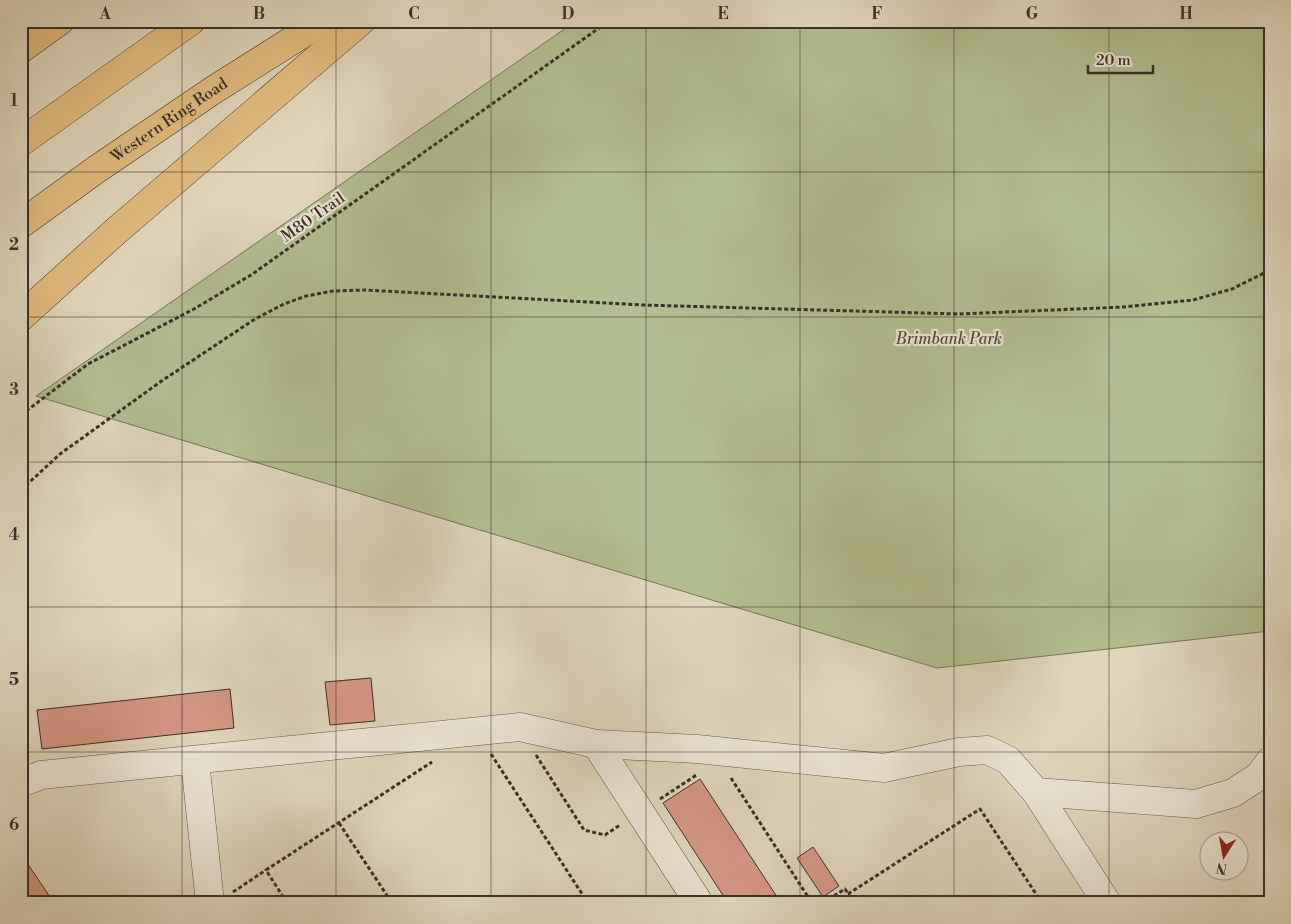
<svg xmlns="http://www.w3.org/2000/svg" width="1291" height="924" viewBox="0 0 1291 924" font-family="'Libre Bodoni',serif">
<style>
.green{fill:#b2be91;stroke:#76775c}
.building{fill:#d59784;stroke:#393027}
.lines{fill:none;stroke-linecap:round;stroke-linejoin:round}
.minor-casing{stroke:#635a4c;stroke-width:29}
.highway-casing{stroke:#393027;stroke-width:29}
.path{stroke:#393027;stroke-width:3;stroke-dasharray:4 2.5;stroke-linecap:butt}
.minor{stroke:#ebe4d3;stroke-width:28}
.highway{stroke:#e0bb7e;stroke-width:28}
.grid{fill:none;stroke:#393027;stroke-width:1;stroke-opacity:0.55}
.labels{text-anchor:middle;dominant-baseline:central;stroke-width:4.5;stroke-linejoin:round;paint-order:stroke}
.street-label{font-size:16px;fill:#393027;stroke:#ebe4d3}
.park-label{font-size:16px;font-style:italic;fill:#514c3c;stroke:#ebe4d3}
.neatline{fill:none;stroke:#393027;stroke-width:2}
.grid-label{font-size:16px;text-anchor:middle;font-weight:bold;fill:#393027}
</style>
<rect width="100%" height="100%" fill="#e0d6bc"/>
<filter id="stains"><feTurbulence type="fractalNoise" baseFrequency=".004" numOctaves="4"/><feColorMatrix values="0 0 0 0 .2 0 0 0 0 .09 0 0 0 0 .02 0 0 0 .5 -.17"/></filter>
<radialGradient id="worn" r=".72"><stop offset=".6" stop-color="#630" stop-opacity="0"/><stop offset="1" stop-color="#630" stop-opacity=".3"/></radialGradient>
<polygon class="green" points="576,21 1270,21 1270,631 937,668 36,396"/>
<g class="building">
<polygon points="371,678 375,721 330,725 325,682"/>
<polygon points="230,689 234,728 42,749 37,710"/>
<polygon points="700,779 781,903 728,903 663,803"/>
<polygon points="813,847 839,886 823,897 797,858"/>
<polygon points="21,854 54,903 21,903"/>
</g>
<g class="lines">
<g class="minor-casing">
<g id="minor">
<polyline points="596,744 699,903"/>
<polyline points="195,761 210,903"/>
<polyline points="21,783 41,775 520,727 596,744 697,749 884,768 959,752 987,750 1008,760 1036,792 1107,903"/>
<polyline points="1036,792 1196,804 1233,793 1259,776 1270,761"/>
</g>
</g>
<g class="highway-casing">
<g id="highway">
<polyline points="21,49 60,21"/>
<polyline points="21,142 191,21"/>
<path id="s1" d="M 21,224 L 97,169 L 215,89 L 323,21"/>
<polyline points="21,317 116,231 361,21"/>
</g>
</g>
<g class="path">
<polyline points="21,415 88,364 194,309 251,275 609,21"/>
<polyline points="21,490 60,454 163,380 255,319 284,304 306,296 333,291 365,290 643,305 959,314 1123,307 1193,300 1232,289 1270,270"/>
<polyline points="491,754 588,903"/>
<polyline points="536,755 584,830 605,835 620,825"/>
<polyline points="731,778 812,903"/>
<polyline points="660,799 698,774"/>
<polyline points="339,823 392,903"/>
<polyline points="233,892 266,870"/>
<polyline points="848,894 980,809 1042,903"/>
<polyline points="287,903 266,870 432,762"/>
<polyline points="823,903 845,889 854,903"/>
<polyline points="1035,903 1040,900"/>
</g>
<use href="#minor" class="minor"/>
<use href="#highway" class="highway"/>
</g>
<path class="grid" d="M 182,21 L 182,903M 336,21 L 336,903M 491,21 L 491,903M 646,21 L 646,903M 800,21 L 800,903M 954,21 L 954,903M 1109,21 L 1109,903M 21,172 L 1270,172M 21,317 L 1270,317M 21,462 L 1270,462M 21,607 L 1270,607M 21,752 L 1270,752"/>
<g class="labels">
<g class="street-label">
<text stroke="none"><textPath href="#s1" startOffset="181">Western Ring Road</textPath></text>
<text transform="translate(313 217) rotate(-35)">M80 Trail</text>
</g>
<g class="park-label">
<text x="949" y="339">Brimbank Park</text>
</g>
</g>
<rect width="1291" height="924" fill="none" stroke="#e0d6bc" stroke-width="55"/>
<g transform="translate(1224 856) rotate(191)"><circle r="24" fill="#ebe4d3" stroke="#a49c8e"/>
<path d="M0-4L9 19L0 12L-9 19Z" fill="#8f2418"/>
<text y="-8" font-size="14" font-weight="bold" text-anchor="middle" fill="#393027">N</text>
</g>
<path d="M1088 65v8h65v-8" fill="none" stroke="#393027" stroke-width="2.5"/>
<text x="1096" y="65" font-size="15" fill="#393027" stroke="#ebe4d3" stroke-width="4" paint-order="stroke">20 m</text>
<rect x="28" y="28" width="1236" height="868" class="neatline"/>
<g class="grid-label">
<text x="105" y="19">A</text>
<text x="259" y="19">B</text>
<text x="414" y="19">C</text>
<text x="568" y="19">D</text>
<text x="723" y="19">E</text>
<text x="877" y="19">F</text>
<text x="1032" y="19">G</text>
<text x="1186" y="19">H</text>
<text x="14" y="106">1</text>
<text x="14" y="250">2</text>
<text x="14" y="395">3</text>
<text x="14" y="540">4</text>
<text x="14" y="685">5</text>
<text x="14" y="830">6</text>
</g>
<rect width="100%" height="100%" filter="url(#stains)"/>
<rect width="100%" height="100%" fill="url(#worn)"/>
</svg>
